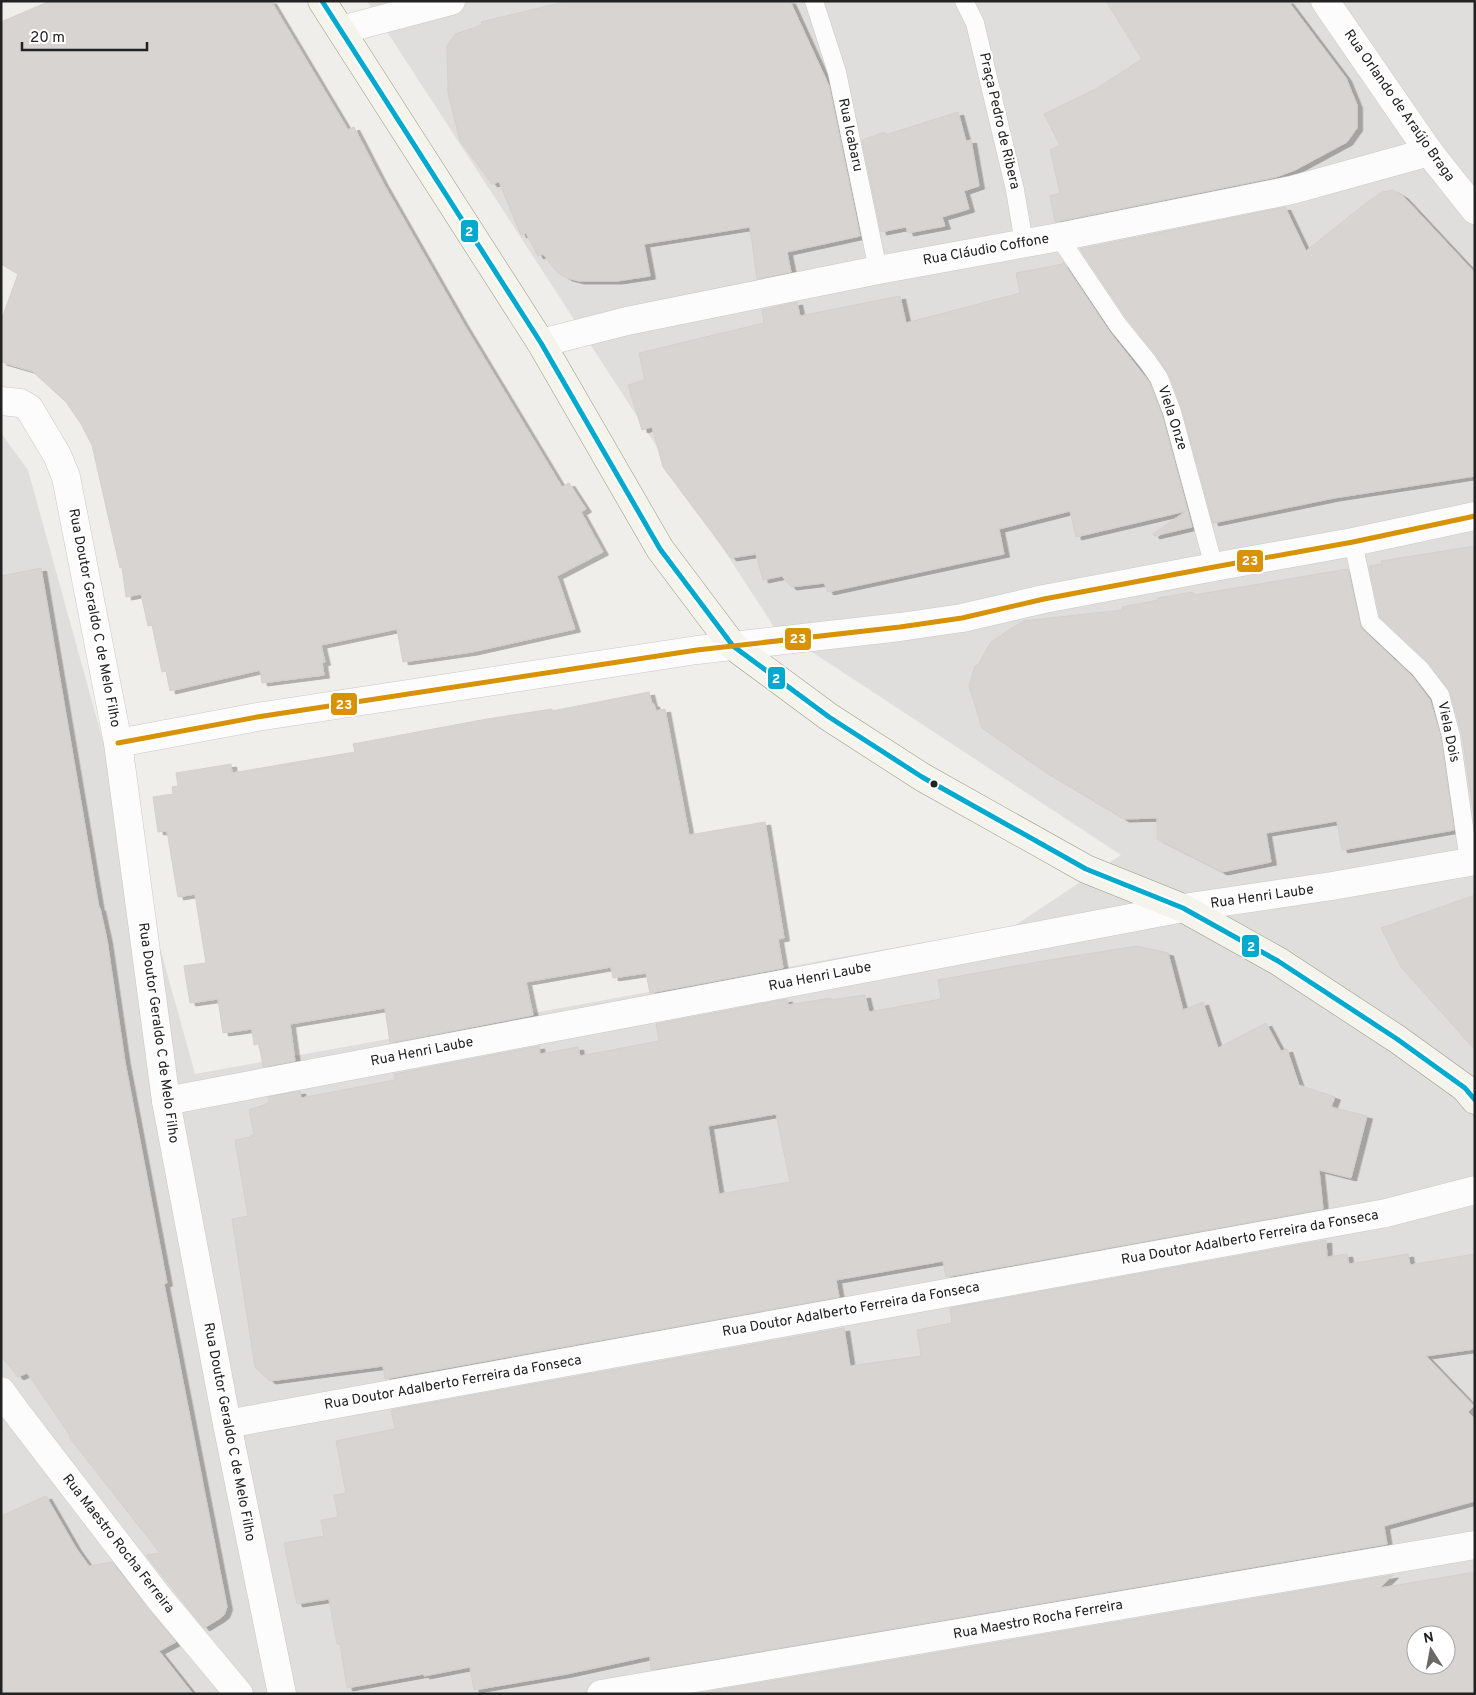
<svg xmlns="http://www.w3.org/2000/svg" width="1476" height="1695" viewBox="0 0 1476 1695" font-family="Overpass,sans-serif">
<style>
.residential{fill:#dfdedc;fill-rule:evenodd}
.building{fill:#d7d4d2;stroke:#d3d0cc;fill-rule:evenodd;filter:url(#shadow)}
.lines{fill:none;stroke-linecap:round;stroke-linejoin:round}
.service-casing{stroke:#c9c8c7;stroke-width:19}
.minor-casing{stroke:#c9c8c7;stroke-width:29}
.secondary-casing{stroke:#999a82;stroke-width:29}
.service{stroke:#fdfcfc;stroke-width:18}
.minor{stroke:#fdfcfc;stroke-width:28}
.secondary{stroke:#f4f4ed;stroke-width:28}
.bus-1-casing{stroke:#fff;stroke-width:9}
.bus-2-casing{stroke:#fff;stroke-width:9}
.bus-1{stroke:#00a9ce;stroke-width:5}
.bus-2{stroke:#d79205;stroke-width:5}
.bus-dot{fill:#222;stroke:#fff;stroke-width:2}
.labels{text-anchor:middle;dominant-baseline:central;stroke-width:4.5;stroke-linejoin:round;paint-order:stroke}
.street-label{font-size:14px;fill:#222;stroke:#fff}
.line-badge{stroke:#fff;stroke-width:2}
.badge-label{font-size:14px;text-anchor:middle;font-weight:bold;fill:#fff}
</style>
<defs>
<filter id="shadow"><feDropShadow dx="5.5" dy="3" stdDeviation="0" flood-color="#0004"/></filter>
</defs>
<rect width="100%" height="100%" fill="#f0eeeb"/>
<path class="residential" d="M 367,1 L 1475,1 L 1475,1694 L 1,1694 L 1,433 L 28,470 L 195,1074 L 1014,926 L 1121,855 L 774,627 ZM 1416,1635 L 1446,1635 L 1446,1665 L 1416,1665 Z"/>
<g class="building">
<polygon points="50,1 271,1 348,130 354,127 383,183 463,323 562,487 569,483 586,509 581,512 603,552 557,576 575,629 472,652 403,662 397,629 321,645 325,662 322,663 324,675 262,683 260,670 170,691 166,671 162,672 152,625 148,626 141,594 126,597 122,567 120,568 92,445 81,424 66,402 32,371 1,362 1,321 18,274 1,264 1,22"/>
<polygon points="568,1 790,1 829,86 860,236 787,252 791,272 757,279 750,227 644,244 650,276 617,281 579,281 567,278 557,272 543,254 538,256 526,233 521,235 499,182 492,184 460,141 448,93 447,46 455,34 482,25 481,22"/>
<polygon points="1106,1 1288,1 1346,78 1357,105 1357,128 1347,142 1295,170 1276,177 1055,222 1050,196 1060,193 1050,150 1060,145 1044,114 1096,89 1142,59"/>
<polygon points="958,112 966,141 971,140 979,186 964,191 969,209 942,217 945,226 908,233 906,227 881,232 862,140 885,132 885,135"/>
<polygon points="1393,190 1403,196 1475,273 1475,476 1334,498 1213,523 1182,409 1169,374 1156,355 1127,319 1080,249 1285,207 1306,251 1366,203 1382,192"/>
<polygon points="1063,262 1109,331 1150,383 1162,415 1192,527 1154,536 1153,534 1186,511 1076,537 1070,511 999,529 1004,554 828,592 824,583 791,587 782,576 763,580 756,554 731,558 663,467 652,427 642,430 628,385 645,380 639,353 764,323 762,310 797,302 800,316 900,296 906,323 1020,293 1016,273 1063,264"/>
<polygon points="1475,546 1475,825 1462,734 1450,692 1427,661 1380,617 1369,566 1382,564 1381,561"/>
<polygon points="41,568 99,908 100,908 107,940 125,1062 167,1283 164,1284 227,1607 224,1615 219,1619 204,1628 146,1555 160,1553 69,1437 71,1437 27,1373 18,1377 1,1356 1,576"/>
<polygon points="1348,569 1360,624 1362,629 1412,676 1430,700 1441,738 1454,830 1342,850 1337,821 1266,833 1271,862 1222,872 1157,839 1157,818 1124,819 1045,772 982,728 969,686 975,666 978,665 991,642 1023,621 1122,610 1122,607 1158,600 1158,598 1193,592 1194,595"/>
<polygon points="649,692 652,704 654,704 656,711 665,709 689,835 765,822 784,938 778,939 783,968 650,993 646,973 613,978 611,967 526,982 533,1015 390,1043 385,1008 290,1024 295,1061 263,1067 259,1044 254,1045 252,1029 223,1033 218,999 190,1003 184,966 206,963 195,894 178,897 167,831 158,832 153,797 173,794 172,787 178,786 176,773 231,764 232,773 355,752 353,744 487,719 552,709 552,711"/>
<polygon points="1475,895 1475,1050 1401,967 1381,928"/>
<path d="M 1137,946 L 1168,953 L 1183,1010 L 1203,1002 L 1218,1048 L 1266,1023 L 1281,1051 L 1287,1049 L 1299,1085 L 1335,1097 L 1331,1107 L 1367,1116 L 1351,1178 L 1319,1170 L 1323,1209 L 946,1277 L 943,1261 L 915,1266 L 836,1280 L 839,1297 L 385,1379 L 383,1366 L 270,1381 L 255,1367 L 232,1219 L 248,1216 L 235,1140 L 251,1137 L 251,1135 L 254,1135 L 249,1110 L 269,1103 L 268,1097 L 300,1091 L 301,1098 L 395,1080 L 394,1074 L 539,1046 L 540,1054 L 578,1047 L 580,1056 L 659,1041 L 656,1024 L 787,999 L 788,1005 L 831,998 L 831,1000 L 865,995 L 869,1012 L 941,999 L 938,980 L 1043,961 ZM 776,1114 L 790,1182 L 719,1194 L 708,1126 Z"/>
<polygon points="1326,1240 1327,1257 1347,1254 1349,1264 1408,1254 1410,1265 1475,1254 1475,1349 1426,1356 1474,1406 1468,1412 1475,1419 1475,1501 1384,1526 1387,1544 651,1670 650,1656 567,1674 474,1690 470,1667 424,1676 424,1674 347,1688 340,1644 337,1644 329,1599 297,1604 284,1543 324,1536 321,1520 338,1517 334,1495 346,1493 336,1441 395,1429 391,1410 844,1328 850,1366 921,1356 917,1330 952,1323 950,1308"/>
<polygon points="46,1496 76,1548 89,1566 112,1562 176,1642 159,1651 193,1694 1,1694 1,1516"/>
<path d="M 1475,1572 L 1475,1694 L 695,1694 L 1393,1575 L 1380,1588 ZM 1416,1635 L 1446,1635 L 1446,1665 L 1416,1665 Z"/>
</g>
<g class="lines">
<g class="service-casing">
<g id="service">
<polyline points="814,1 837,72 878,270"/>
<polyline points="964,1 975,23 1015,190 1024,243"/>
<polyline points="1059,237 1118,325 1148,362 1159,378 1172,412 1214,567"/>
<polyline points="1353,542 1370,622 1420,669 1440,695 1451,736 1469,862"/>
</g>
</g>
<g class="minor-casing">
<g id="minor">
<polyline points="1325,1 1429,152 1475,210"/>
<polyline points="341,30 451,1"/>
<polyline points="541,343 627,321 878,270 1059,237 1292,190 1429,152"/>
<polyline points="1,401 20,403 29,408 57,455 66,477 118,743 166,1101 227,1424 282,1694"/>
<polyline points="118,743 257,717 697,650 900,627 962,618 1044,599 1214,567 1353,542 1475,516"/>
<polyline points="166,1101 1183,908 1332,886 1475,861"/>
<polyline points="1,1391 17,1413 159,1598 239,1694"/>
<polyline points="227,1424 1386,1213 1475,1190"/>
<polyline points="601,1694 1475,1545"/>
</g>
</g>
<g class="secondary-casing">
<polyline id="secondary" points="322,1 541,343 660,549 733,646 829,717 922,777 1086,869 1183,908 1278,961 1397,1039 1465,1088 1475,1100"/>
</g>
<use href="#service" class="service"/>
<use href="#minor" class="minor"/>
<use href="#secondary" class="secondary"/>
<g class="bus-1-casing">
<polyline id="bus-1" points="322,1 541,343 660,549 733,646 829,717 922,777 1086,869 1183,908 1278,961 1397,1039 1465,1088 1475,1100"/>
</g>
<g class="bus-2-casing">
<polyline id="bus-2" points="118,743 257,717 697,650 900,627 962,618 1044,599 1214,567 1353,542 1475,516"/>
</g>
<use href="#bus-1" class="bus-1"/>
<use href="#bus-2" class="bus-2"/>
</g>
<circle class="bus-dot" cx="934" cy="784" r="4.5"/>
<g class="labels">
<g class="street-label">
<text transform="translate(1399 106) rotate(55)">Rua Orlando de Araújo Braga</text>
<text transform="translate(999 121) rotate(77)">Praça Pedro de Ribera</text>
<text transform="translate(850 135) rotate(78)">Rua Icabaru</text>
<text transform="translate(986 250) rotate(-10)">Rua Cláudio Coffone</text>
<text transform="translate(1172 418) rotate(72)">Viela Onze</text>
<text transform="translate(94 618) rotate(79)">Rua Doutor Geraldo C de Melo Filho</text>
<text transform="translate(1448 732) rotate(78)">Viela Dois</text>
<text transform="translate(1262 897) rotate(-8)">Rua Henri Laube</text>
<text transform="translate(820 977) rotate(-11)">Rua Henri Laube</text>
<text transform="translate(158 1033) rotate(82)">Rua Doutor Geraldo C de Melo Filho</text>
<text transform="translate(422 1052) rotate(-11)">Rua Henri Laube</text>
<text transform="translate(1250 1238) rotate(-10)">Rua Doutor Adalberto Ferreira da Fonseca</text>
<text transform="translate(851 1310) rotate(-10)">Rua Doutor Adalberto Ferreira da Fonseca</text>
<text transform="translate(453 1383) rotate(-10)">Rua Doutor Adalberto Ferreira da Fonseca</text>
<text transform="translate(229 1432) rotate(79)">Rua Doutor Geraldo C de Melo Filho</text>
<text transform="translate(118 1544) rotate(52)">Rua Maestro Rocha Ferreira</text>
<text transform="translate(1038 1620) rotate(-10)">Rua Maestro Rocha Ferreira</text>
</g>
</g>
<g class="line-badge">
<rect x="460" y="219" width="19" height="24" rx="5" fill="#00a9ce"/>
<rect x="1236" y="549" width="28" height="24" rx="5" fill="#d79205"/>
<rect x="784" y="627" width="28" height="24" rx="5" fill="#d79205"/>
<rect x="767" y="666" width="19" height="24" rx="5" fill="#00a9ce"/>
<rect x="330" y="692" width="28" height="24" rx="5" fill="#d79205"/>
<rect x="1241" y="934" width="19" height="24" rx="5" fill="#00a9ce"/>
</g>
<g class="badge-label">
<text x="469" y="236">2</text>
<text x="1250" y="565">23</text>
<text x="798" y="643">23</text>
<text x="776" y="683">2</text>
<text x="344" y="709">23</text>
<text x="1251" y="951">2</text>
</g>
<rect width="1476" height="1695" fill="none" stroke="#222222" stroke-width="5"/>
<g transform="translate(1431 1650) rotate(349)"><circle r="24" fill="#ffffff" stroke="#a7a7a7"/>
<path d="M0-4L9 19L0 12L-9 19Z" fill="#6a6968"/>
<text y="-8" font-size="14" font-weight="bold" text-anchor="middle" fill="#222222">N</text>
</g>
<path d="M22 42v8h125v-8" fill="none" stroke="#222222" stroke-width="2.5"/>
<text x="30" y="42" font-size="15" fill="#222222" stroke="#ffffff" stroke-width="4" paint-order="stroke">20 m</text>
</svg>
